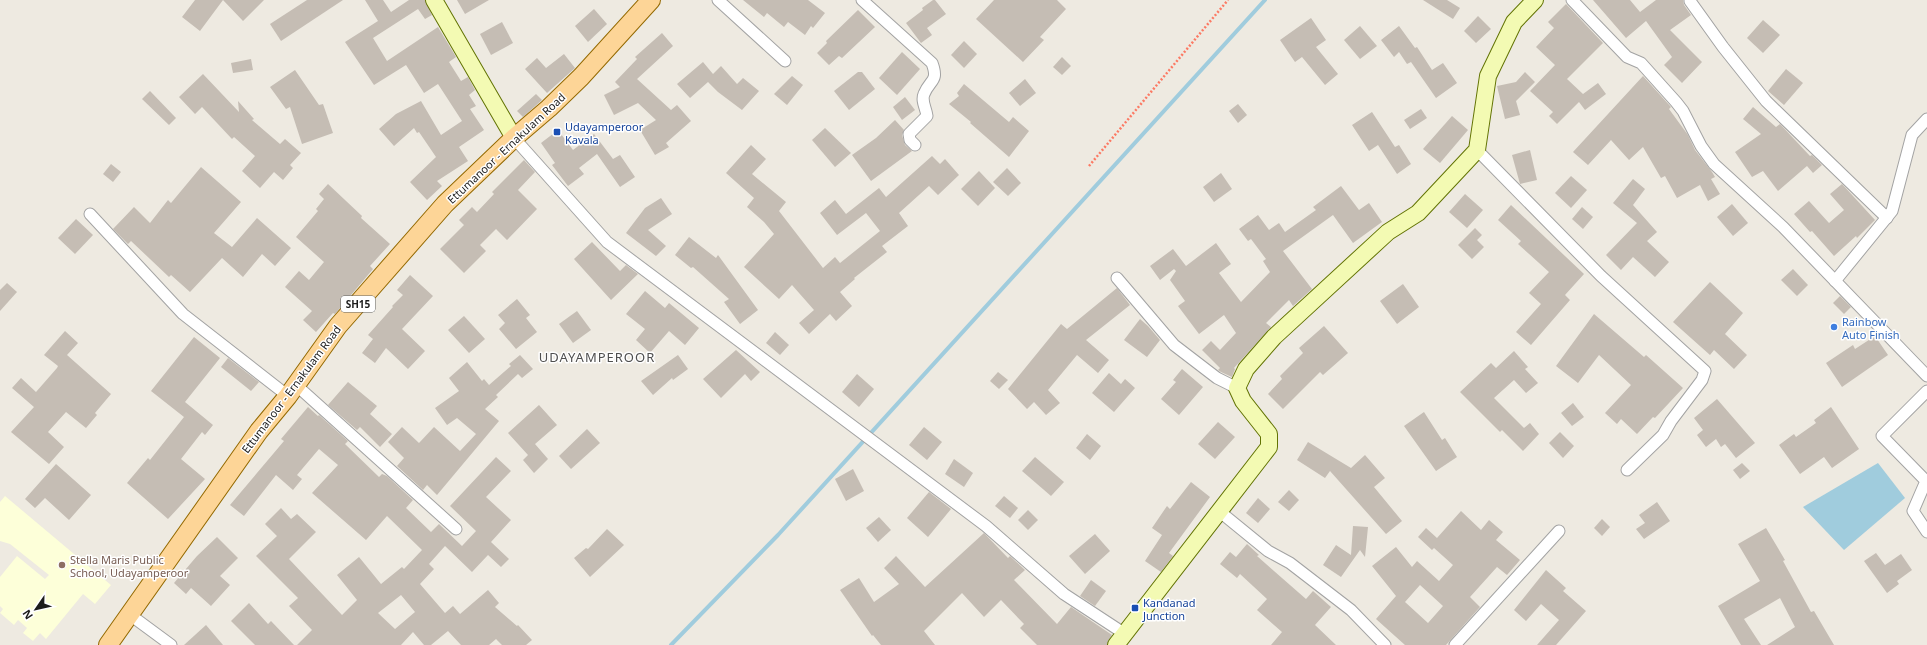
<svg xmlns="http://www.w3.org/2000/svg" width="1927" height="645" viewBox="0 0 1927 645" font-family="'Noto Sans',sans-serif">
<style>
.education{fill:#fdffd9}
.water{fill:#a0ccdd}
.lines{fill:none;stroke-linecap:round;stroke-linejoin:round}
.stream{stroke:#a0ccdd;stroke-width:4}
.building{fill:#c5bdb4;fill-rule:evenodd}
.street-casing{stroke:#a3a3a3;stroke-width:13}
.secondary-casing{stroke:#627303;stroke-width:18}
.primary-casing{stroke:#946900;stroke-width:20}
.path{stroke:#fc7a64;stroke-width:2.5;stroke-dasharray:2 2;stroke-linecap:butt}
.street{stroke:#fff;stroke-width:11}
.secondary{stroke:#f3fab3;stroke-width:16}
.primary{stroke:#fdd597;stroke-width:18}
.transit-dot{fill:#1a4fb4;stroke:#fff;stroke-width:1.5}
.shop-dot{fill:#3f7fe0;stroke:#fff;stroke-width:1.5}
.education-dot{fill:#8d6e63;stroke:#fff;stroke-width:1.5}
.labels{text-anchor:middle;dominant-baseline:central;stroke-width:3;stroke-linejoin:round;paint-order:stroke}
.shield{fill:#fff;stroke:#606060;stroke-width:1}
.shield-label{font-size:10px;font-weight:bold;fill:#1c1c1c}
.transit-label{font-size:11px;fill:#164399;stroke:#fff;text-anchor:start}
.street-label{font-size:11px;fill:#1c1c1c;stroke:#fff}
.shop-label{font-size:11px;fill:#366cbe;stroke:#fff;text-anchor:start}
.education-label{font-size:11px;fill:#785e54;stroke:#fff;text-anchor:start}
.quarter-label{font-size:13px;letter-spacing:1px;fill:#4f4f4f;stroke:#fff}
</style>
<rect width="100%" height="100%" fill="#eeeae1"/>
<polygon class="education" points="5,496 111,585 95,604 83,594 46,639 40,633 33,641 23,633 27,628 18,620 14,625 0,613 3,609 0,606 0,577 17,556 45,579 49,575 10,544 0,541 0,502"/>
<polygon class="water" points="1878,463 1905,498 1844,550 1803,507"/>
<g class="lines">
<polyline class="stream" points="671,645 778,535 1265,0"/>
</g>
<g class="building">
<polygon points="195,0 264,0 243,21 223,0 200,31 182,17"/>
<polygon points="307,0 343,0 281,41 270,24"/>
<polygon points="365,0 383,0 391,12 409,0 425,0 432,15 425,19 418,9 373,38 387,61 438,27 456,57 449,62 461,81 468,77 475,90 469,95 476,106 470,109 484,130 459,147 468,161 437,181 442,186 427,200 410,182 436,157 419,132 417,133 414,128 394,146 379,129 396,114 421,101 441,135 462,121 438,84 424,93 406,65 374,85 345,42 378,21"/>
<polygon points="457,0 489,0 465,14"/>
<polygon points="743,0 808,0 825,13 813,28 811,26 805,35 788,22 784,27 767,13 764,17"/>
<polygon points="933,0 935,0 946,14 927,28 932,35 921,43 906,23 923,10 922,8"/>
<polygon points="994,0 1057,0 1066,9 1040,37 1044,40 1023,62 976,19"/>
<polygon points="1423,0 1447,0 1460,8 1453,19"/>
<polygon points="1593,0 1630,0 1640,12 1656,0 1683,0 1684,5 1691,15 1670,30 1702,62 1682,83 1664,65 1672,57 1646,21 1626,38"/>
<polygon points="1566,4 1603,43 1567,79 1583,94 1598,83 1606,94 1585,110 1579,102 1557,124 1549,116 1553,112 1530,91 1555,65 1536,47 1554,28 1548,22"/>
<polygon points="594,9 607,24 588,42 575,26"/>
<polygon points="858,10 875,27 842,58 839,56 829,65 817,53 827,43 826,41"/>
<polygon points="1478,16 1491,29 1476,43 1464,31"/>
<polygon points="1311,18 1326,40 1316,47 1338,74 1325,85 1302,57 1295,62 1280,40"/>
<polygon points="1763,20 1780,35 1763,53 1747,38"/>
<polygon points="502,22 513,43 491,55 480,34"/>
<polygon points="1360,26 1377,46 1360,59 1344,40"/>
<polygon points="1399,26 1415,48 1417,47 1432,70 1443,63 1457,83 1436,98 1411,62 1407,64 1399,52 1394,57 1381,40"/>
<polygon points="662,33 673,46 637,79 671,110 677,105 691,121 666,143 669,147 655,155 640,130 656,120 638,103 614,115 604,95 620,87 615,82 637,59 635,57"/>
<polygon points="964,41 977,54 964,68 951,55"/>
<polygon points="902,52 920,69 897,95 879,78"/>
<polygon points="564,54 575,68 547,93 525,69 537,58 546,68"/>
<polygon points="1062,57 1071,66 1062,75 1053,67"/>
<polygon points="251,59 253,70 233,73 231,63"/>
<polygon points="703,62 713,74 721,66 737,84 743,78 759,91 742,110 718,92 708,82 690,98 677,84"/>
<polygon points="1786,69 1803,83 1784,105 1768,91"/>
<polygon points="295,70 319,105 323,104 333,133 302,144 290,107 286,109 270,87"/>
<polygon points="858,72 862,72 875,89 849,110 834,91"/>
<polygon points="1525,72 1535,82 1516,101 1520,115 1505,119 1497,86 1516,82"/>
<polygon points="203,74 239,112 238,101 254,119 252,120 280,144 285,139 301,153 290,165 293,168 283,180 274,172 260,188 242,171 255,156 234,137 232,139 202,107 195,114 179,97"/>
<polygon points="792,76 803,85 787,105 774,94"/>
<polygon points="1643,76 1671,107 1669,109 1688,135 1695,150 1712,172 1715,177 1711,179 1720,194 1708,201 1700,185 1677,198 1665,176 1661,178 1643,147 1629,160 1611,140 1588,165 1573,152"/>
<polygon points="1025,79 1036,93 1020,106 1009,93"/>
<polygon points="964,84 1009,122 1013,117 1029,131 1009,157 970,123 971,122 949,104 959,96 957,93"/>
<polygon points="150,91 176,118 169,125 142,99"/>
<polygon points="536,94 542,100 523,117 517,111"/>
<polygon points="905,97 915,110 902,120 893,107"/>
<polygon points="1238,104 1247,115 1238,123 1229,111"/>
<polygon points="1753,107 1776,127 1780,124 1810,156 1812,155 1822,165 1813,173 1807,166 1778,191 1763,171 1752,177 1735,152 1761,134 1743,119"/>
<polygon points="1421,109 1427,118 1410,129 1404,120"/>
<polygon points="1372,112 1395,147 1399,145 1411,164 1397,174 1378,145 1369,151 1352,125"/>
<polygon points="1452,116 1468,130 1440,163 1423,149"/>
<polygon points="895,120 904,130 902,135 905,145 912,151 871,181 852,155 876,138"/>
<polygon points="825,128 851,153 835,167 812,140"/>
<polygon points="558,130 573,150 594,134 613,159 620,155 635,177 620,187 597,154 579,168 584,174 568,186 552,165 555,163 541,143"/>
<polygon points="751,145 766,159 752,174 786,202 779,211 823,268 835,257 840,263 880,231 866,213 837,235 820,213 835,200 846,214 879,188 886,197 932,156 940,164 945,159 959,175 938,195 929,186 899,213 908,226 882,246 887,252 854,278 855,279 840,292 852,306 836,321 830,314 809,334 799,323 814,310 792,285 779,299 744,267 774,234 764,222 747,207 754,198 726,173"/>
<polygon points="1530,150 1537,180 1520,184 1512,155"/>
<polygon points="524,160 535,172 518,190 537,209 507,240 496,229 480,245 486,251 464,273 440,249 464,225 459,220 472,207 477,212 494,194 492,192"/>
<polygon points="111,164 121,172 113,182 103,174"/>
<polygon points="201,167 241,202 214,233 232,247 257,218 291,248 275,266 262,254 243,277 222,258 190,292 171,275 169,277 131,241 128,244 113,229 134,207 150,223 168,200 171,203"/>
<polygon points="1007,168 1021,183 1008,196 993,182"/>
<polygon points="979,171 995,188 978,206 961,189"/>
<polygon points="1221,173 1232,189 1214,202 1203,187"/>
<polygon points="1571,176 1587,190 1571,208 1555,193"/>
<polygon points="1633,179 1645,189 1633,205 1657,232 1647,241 1669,262 1655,277 1633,257 1621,270 1606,255 1637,223 1613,203"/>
<polygon points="328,184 362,216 361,218 390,244 370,266 373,269 335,314 333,313 316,332 303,320 312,311 285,287 299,271 309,280 324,262 296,237 318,211 316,209 324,199 319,194"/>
<polygon points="1842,184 1875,220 1857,238 1856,236 1834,256 1812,231 1810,232 1794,214 1809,201 1829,223 1844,210 1830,194"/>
<polygon points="1341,186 1359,210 1369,203 1382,222 1353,243 1333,215 1283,251 1312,289 1293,306 1289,300 1266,323 1271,327 1234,368 1235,369 1232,377 1221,372 1218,370 1220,368 1202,350 1211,341 1220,350 1236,333 1224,315 1199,334 1178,306 1185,301 1170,280 1176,271 1174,269 1160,280 1150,266 1173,249 1186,266 1216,243 1231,264 1219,273 1241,302 1270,272 1263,261 1266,259 1251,239 1248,241 1239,229 1258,215 1269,230 1279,223 1285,232 1316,210 1313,207"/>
<polygon points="1465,194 1483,210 1467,228 1449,212"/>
<polygon points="661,198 672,214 648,230 666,246 656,256 626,233 645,208"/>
<polygon points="1732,204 1748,223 1733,236 1717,217"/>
<polygon points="1511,205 1584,274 1565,295 1570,300 1531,345 1516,332 1541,304 1529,293 1549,272 1518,244 1521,241 1498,220"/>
<polygon points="1582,207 1593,217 1583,229 1572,219"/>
<polygon points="76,219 93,235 75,254 58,238"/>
<polygon points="1475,228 1482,235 1477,240 1484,247 1472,259 1458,245"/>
<polygon points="689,237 716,258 718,255 758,310 740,324 724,302 729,299 693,267 691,268 675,255"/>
<polygon points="592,242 620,271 626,265 638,274 611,300 574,259"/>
<polygon points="1793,269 1808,285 1797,296 1781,280"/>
<polygon points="410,275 433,296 402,329 425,351 408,369 386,348 375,363 362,353 373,339 368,335 393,307 392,306 403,295 397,290"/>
<polygon points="1710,282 1743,313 1725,334 1747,355 1734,369 1714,350 1710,355 1673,322"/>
<polygon points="7,283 17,292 0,311 0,290"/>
<polygon points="1403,284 1419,307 1397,324 1380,301"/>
<polygon points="1117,288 1130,305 1086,340 1109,360 1098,373 1077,355 1048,390 1060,403 1046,415 1034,402 1027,409 1008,389 1061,324 1067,329"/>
<polygon points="645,291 665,308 669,303 699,328 685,345 669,331 650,353 636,340 645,329 626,314"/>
<polygon points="1840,296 1851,307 1844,314 1833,303"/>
<polygon points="517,299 530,315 526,318 537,332 516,349 499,329 505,323 498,315"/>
<polygon points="577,311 591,330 573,343 559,324"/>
<polygon points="1594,314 1644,357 1646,355 1683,388 1655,418 1653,417 1637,434 1621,419 1617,424 1605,413 1631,385 1599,355 1578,383 1556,366"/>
<polygon points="464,316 485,339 469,353 448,330"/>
<polygon points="1140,319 1148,326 1160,340 1147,357 1124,340"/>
<polygon points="1324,326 1348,353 1323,375 1320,372 1283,409 1268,394 1282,379 1280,376 1303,353 1299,348"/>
<polygon points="65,331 78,343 67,355 111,394 95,413 97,415 86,428 66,412 48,432 64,447 49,464 11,432 34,407 12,388 21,378 36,392 57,368 58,366 44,355"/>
<polygon points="775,332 789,345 780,355 766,343"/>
<polygon points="1875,336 1888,355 1842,387 1826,363 1853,345 1855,349"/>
<polygon points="194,337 220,358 185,402 213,425 205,435 202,432 181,459 205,479 168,519 127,483 148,458 150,460 184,417 151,391"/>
<polygon points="736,350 760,372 751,381 745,374 721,398 703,379"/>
<polygon points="1514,351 1528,367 1525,369 1538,383 1526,393 1514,380 1494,398 1524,428 1530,423 1539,434 1523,451 1502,430 1500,432 1460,392 1491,363 1496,368"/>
<polygon points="520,355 533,369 522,378 518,374 496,395 498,397 485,409 499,421 437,495 427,485 423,490 397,466 404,458 388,442 402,427 419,443 434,427 460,451 476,434 457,418 447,425 435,408 459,391 449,378 467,362 482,381 484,379 489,385 511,366 509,364"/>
<polygon points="678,355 688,369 673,380 672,378 653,395 641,381"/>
<polygon points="228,358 259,382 251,391 221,367"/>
<polygon points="1182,369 1203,387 1179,415 1161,399 1176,382 1173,380"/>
<polygon points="998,372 1008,380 999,389 990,381"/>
<polygon points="1109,373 1121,384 1125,379 1135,388 1114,412 1092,393"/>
<polygon points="857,374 874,389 859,407 842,392"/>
<polygon points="348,382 377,406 370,414 392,434 380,447 360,427 357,430 328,405"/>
<polygon points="1717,399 1755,443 1736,458 1725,444 1721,447 1716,439 1706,447 1697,435 1703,430 1694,418"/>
<polygon points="1573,403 1584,417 1572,426 1561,413"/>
<polygon points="539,405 557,425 535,444 548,459 534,473 523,460 528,455 508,433"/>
<path d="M 308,407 L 318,416 L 319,415 L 348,441 L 345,444 L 379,477 L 382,474 L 387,476 L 413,500 L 406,508 L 431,532 L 439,524 L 462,546 L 476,531 L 450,506 L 496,457 L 511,471 L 486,497 L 511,520 L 491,542 L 509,559 L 501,567 L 488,555 L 472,572 L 445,546 L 429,564 L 434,569 L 420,584 L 445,613 L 453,606 L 460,614 L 488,590 L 499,603 L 495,607 L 517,626 L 518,625 L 532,640 L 526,645 L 502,645 L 496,639 L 489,645 L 461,645 L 448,631 L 431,645 L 424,645 L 413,632 L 401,645 L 297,645 L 312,630 L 289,606 L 298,598 L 256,556 L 277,536 L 265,524 L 281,508 L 291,519 L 297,514 L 316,532 L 289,559 L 342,615 L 357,600 L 337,575 L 359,557 L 381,584 L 402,567 L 404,569 L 422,550 L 387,516 L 366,540 L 312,493 L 338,465 L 319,449 L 297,475 L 302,479 L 293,490 L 276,475 L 244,516 L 230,505 L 284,441 L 281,439 ZM 401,595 L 415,612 L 395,629 L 378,613 Z"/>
<polygon points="1831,407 1859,449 1832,468 1824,457 1800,474 1779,445 1794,434 1796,437 1816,423 1814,420"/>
<polygon points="1424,412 1442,440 1445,438 1457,457 1436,471 1404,426"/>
<polygon points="1218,422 1235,437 1215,459 1198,444"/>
<polygon points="924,427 942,442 927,460 909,445"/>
<polygon points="587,429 600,443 571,469 559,456"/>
<polygon points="1560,432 1574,446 1563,458 1549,443"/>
<polygon points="1087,434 1101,446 1090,460 1076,448"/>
<polygon points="1308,442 1351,468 1365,455 1385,478 1374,487 1402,521 1386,534 1330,471 1325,478 1297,460"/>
<polygon points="1035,457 1064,482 1051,496 1022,471"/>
<polygon points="954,459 973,473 964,487 945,474"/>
<polygon points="1742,463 1750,471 1740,479 1733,470"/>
<polygon points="56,464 91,495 69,520 45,498 35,508 25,499"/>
<polygon points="853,469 864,491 846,501 835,479"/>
<polygon points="1191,482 1210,497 1169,553 1173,556 1161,572 1145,561 1162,535 1152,528 1167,506 1170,509"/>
<polygon points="1289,490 1299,500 1289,511 1278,502"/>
<polygon points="929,492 951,509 928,537 907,518"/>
<polygon points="1004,496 1018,508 1010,518 995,506"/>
<polygon points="1258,498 1270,509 1258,523 1246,513"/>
<polygon points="1657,502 1670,521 1644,539 1636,529 1645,523 1639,515"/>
<polygon points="1028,510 1038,520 1028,530 1018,520"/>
<path d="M 1461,511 L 1481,530 L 1489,520 L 1503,532 L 1496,540 L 1520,560 L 1507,575 L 1497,567 L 1470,597 L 1480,607 L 1446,645 L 1405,645 L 1376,619 L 1396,596 L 1372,566 L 1396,547 L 1412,567 L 1417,561 L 1439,581 L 1453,565 L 1434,548 L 1432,550 L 1418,537 L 1426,528 L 1437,538 ZM 1420,585 L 1443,606 L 1428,623 L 1405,602 Z"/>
<polygon points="879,517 891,530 878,542 866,528"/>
<polygon points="1602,519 1610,527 1602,536 1594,528"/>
<polygon points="1353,526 1368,527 1365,557 1360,550 1341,577 1323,565 1336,545 1351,555"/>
<polygon points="1766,528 1785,560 1783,561 1811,612 1814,611 1834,645 1767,645 1795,627 1780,598 1744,619 1761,645 1741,645 1718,606 1760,581 1738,544"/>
<polygon points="607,529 624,545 590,577 574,558 586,548 588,549"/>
<polygon points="984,533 1008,558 1010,556 1025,570 1014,580 1057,624 1071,607 1112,635 1107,645 1037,645 1020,628 1024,624 1001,600 984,617 962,593 924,631 935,645 881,645 873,635 872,636 840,590 859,578 874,602 899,584 884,568 896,556 925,587"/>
<polygon points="1095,534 1110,551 1085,574 1069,556"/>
<polygon points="217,537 238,558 220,576 230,585 211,606 191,588 186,594 174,583 197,556"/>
<polygon points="1247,544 1259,555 1257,556 1306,599 1313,591 1331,607 1315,625 1336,645 1271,645 1282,632 1257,610 1267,599 1240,574 1237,578 1220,564 1230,552 1236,557"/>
<polygon points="1876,553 1885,565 1901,554 1912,570 1897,581 1899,584 1887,593 1864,561"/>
<polygon points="1546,570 1566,588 1563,591 1586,611 1556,645 1537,645 1559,620 1541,604 1526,621 1514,610"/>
<polygon points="1091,580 1106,591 1095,606 1080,596"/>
<polygon points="249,603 268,624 271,621 294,645 255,645 231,621"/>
<polygon points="206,625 223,645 184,645"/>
</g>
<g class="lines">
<g class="street-casing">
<g id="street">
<polyline points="718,0 785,61"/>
<path d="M 862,0 L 932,63 C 939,82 930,79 924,94 C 921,101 926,108 927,116 L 909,134 L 910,140 L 915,145"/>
<polyline points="1572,0 1627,57 1641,63 1676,102 1683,111 1701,146 1714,164 1783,227 1927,376"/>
<polyline points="1690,1 1723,47 1766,101 1887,218"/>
<polyline points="514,138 607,242 986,526 1064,594 1125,634"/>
<polyline points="1477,150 1601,276 1705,371 1702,380 1671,421 1663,435 1627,470"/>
<polyline points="90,214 183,314 288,396"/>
<polyline points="1117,278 1174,345 1217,378 1237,388"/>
<polyline points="1835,281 1892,211 1912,135 1927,119"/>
<polyline points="296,385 456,529"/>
<polyline points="1927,391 1882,436 1926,481 1913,511 1927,532"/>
<polyline points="1219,511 1268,551 1290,563 1351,610 1385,645"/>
<polyline points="129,614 171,645"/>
<polyline points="1455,645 1559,531"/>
</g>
</g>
<g class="secondary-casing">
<g id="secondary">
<polyline points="434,0 514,138"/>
<polyline points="1116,645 1269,447 1269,434 1243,401 1237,388 1246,369 1274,337 1388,232 1418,213 1477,150 1488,76 1514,22 1535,0"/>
</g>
</g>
<g class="primary-casing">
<polyline id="primary" points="108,645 259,431 288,396 338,326 445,204 514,138 549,108 581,77 651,0"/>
</g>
<polyline class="path" points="1089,166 1228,0"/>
<use href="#street" class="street"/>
<use href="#secondary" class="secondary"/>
<use href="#primary" class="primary"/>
</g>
<g class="transit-dot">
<rect x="553" y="128" width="8" height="8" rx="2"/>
<rect x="1131" y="604" width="8" height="8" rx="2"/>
</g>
<circle class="shop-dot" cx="1834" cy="327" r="4"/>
<circle class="education-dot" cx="62" cy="565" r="4"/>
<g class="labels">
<rect class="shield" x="341" y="296" width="34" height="16" rx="3"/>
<g class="shield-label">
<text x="358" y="304">SH15</text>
</g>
<g class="transit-label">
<text x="565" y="126">Udayamperoor<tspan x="565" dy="13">Kavala</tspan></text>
<text x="1143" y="602">Kandanad<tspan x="1143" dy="13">Junction</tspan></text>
</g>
<g class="street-label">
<text transform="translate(506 148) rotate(-43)">Ettumanoor - Ernakulam Road</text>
<text transform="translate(291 389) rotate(-53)">Ettumanoor - Ernakulam Road</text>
</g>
<g class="shop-label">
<text x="1842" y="321">Rainbow<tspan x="1842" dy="13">Auto Finish</tspan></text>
</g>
<g class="education-label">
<text x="70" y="559">Stella Maris Public<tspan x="70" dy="13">School, Udayamperoor</tspan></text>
</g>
<g class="quarter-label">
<text x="597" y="357">UDAYAMPEROOR</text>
</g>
</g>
<g transform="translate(36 609) rotate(236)" stroke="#ffffff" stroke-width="3" paint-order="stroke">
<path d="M0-3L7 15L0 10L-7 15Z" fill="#1c1c1c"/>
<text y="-6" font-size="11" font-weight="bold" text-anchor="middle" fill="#1c1c1c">N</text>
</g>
</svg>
